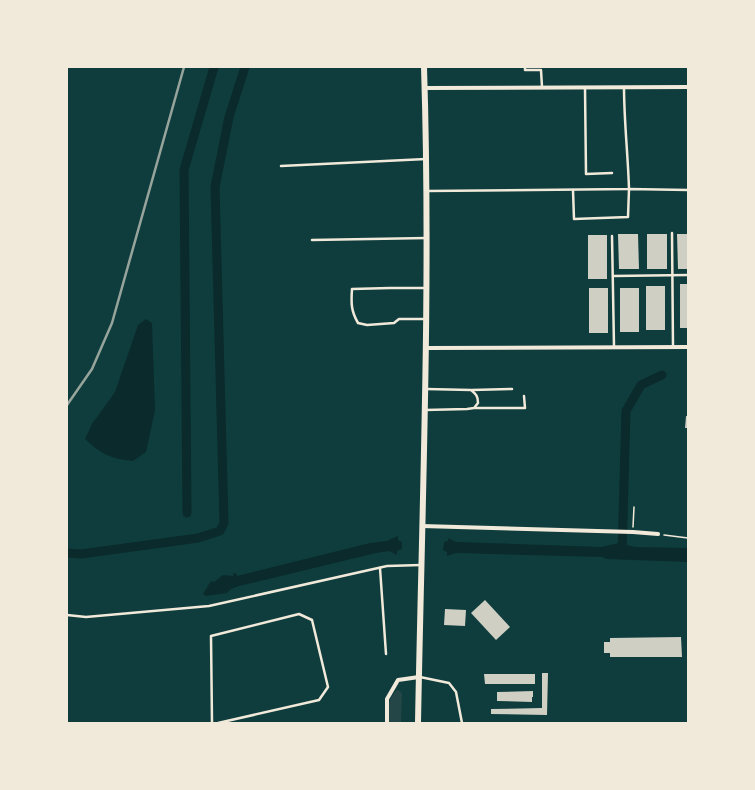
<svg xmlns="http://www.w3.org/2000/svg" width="755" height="790" viewBox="0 0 755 790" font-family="'Public Sans',sans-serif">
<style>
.green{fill:#244646}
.water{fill:#0a2a2b}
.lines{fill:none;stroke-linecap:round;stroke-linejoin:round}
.canal{stroke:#0a2a2b;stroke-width:9}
.building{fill:#cfcfc3}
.path{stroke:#f1e9da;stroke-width:1.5}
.service{stroke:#f1e9da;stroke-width:2.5}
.minor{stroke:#f1e9da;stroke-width:4}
.secondary{stroke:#f1e9da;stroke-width:6}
.rail{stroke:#97a49c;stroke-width:2.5}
</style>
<rect width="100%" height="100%" fill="#0f3d3e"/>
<path class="green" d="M 397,690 L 400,691 L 402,694 L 401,723 L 387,723 C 388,711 387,699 397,690 Z"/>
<g class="water">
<path d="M 146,319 L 152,323 L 155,410 L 146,452 L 133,461 C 111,459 101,454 85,439 L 92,424 L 115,392 L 138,325 Z"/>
<polygon points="398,536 398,540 402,542 402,549 397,551 397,555 389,551 376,553 239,586 231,589 227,593 206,596 203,594 211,581 214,582 223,575 233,576 234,573 236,573 237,576 370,543 387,541"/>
<polygon points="448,538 456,542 601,547 619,543 635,547 688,548 688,562 607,559 602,557 456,553 447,556 447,552 443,550 444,542 448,541"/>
</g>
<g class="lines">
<g class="canal">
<polyline points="187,513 184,170 214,67"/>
<polyline points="67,553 81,554 198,538 220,531 224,523 215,187 229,117 245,67"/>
<polyline points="622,554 626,411 641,385 662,375"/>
</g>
</g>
<g class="building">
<polygon points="618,234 638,234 639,269 619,269"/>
<rect x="647" y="234" width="20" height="35"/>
<polygon points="677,234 688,234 688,269 678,269"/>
<rect x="588" y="235" width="19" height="44"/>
<rect x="680" y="284" width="8" height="44"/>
<rect x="646" y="286" width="19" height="44"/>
<rect x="589" y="288" width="19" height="45"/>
<rect x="620" y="288" width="19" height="44"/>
<polygon points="686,416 688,416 688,428 685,428"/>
<polygon points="485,600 510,627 496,640 471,613"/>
<polygon points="445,609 466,610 465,626 444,625"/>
<polygon points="681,637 682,657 610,657 610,653 604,653 604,642 610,642 610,638"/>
<polygon points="542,673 548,673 547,715 491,714 491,709 542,708"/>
<polygon points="484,674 535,674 535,684 485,684"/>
<polygon points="533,691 533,697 532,697 532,702 497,701 497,692"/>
</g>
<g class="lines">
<g class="path">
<polyline points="633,527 634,507"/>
<polyline points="664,535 688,538"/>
</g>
<g class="service">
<polyline points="525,67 525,70 541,70 542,87"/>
<polyline points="585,88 586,174 612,173"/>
<polyline points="281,166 426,159"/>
<polyline points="573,190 574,219 628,217 629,189 688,190"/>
<path d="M 427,191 L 629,189 C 628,155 624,121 624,87"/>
<polyline points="672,233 673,347"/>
<polyline points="612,236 614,346"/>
<polyline points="312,240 427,238"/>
<polyline points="613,276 688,275"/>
<path d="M 426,288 L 390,288 L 352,289 C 351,303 351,311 358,323 L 367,325 L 394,323 L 399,319 L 426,319"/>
<polyline points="472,390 512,389"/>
<polyline points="475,408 525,408 524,396"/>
<path d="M 425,410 L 467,409 L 474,408 L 478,403 C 478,396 476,394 471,390 L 426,389"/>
<polyline points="380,568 386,654"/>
<polyline points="67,615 86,617 209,606 387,566 421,565"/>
<polyline points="420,677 449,683 456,692 462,723"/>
<polyline points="212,723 211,636 299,614 312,620 328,687 319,700 218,723"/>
</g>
<g class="minor">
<polyline points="425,88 688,87"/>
<polyline points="426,348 688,347"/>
<polyline points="422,526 633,532 658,534"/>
<polyline points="387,723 387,699 398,680 419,677"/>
</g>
<path class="secondary" d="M 418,723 C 422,504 431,286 424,67"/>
<polyline class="rail" points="67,405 92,369 112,323 184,67"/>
</g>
<rect width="755" height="790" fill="none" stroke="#f1e9da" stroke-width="136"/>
</svg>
